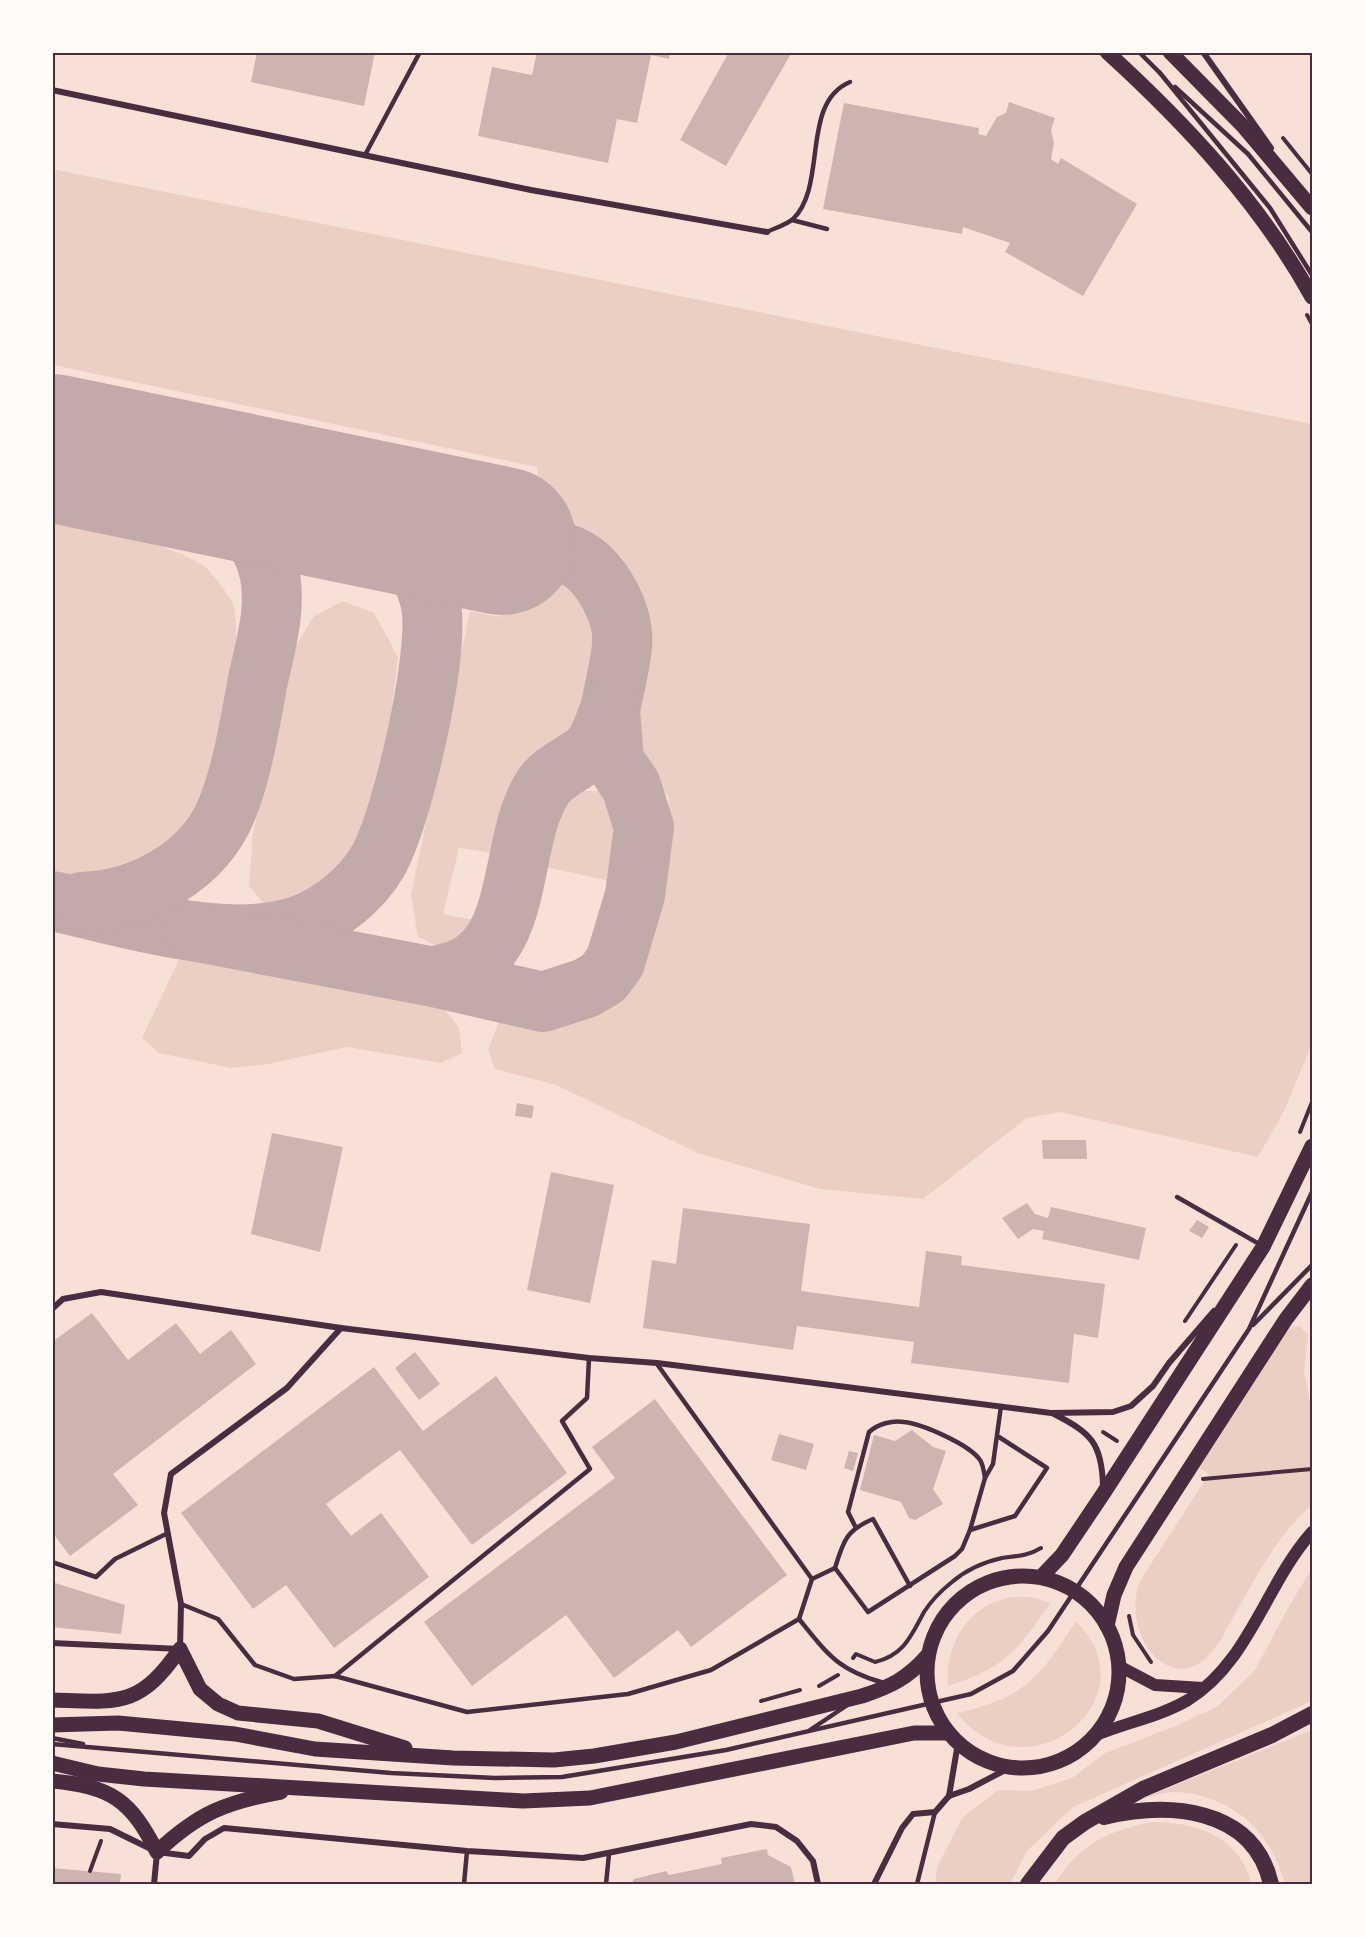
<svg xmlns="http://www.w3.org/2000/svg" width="1365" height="1937" viewBox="0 0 1365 1937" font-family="Overpass,sans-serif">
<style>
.green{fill:#ebcfc5}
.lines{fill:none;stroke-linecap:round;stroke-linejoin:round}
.taxiway{stroke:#c3aaaa;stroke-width:60}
.runway{stroke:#c3aaaa;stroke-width:148}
.building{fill:#ccb4b1}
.path{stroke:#4a2c40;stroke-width:4}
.service{stroke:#4a2c40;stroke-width:4.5}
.minor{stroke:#4a2c40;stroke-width:6}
.secondary{stroke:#4a2c40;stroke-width:12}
.primary{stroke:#4a2c40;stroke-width:15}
.motorway{stroke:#4a2c40;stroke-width:16}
.neatline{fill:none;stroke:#4a2c40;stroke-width:2}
</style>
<rect width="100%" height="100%" fill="#f7e1d7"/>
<g class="green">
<polygon points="52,169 1312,424 1312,1044 1284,1111 1258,1157 1060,1112 1027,1118 923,1199 820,1189 698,1153 556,1085 495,1069 488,1050 499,1021 566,1025 617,1004 644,960 665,880 669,798 641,760 636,727 647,609 621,556 542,517 537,467 53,365"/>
<path d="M 52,524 C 102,534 162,538 205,567 C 211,571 233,600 234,607 C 243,654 222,759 201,802 C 194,816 179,835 167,846 C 141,872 87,882 53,874 Z"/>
<polygon points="510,571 566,585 588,613 598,648 582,724 531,763 509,795 493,853 459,848 443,914 475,920 466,936 444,950 418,937 411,895 470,611 500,617"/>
<polygon points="342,601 374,613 398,657 386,757 367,829 334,878 300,899 268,909 249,886 253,833 295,648 313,617"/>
<path d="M 577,791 L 601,791 C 620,830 619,838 610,881 L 541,866 C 547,832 550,815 577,791 Z"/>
<polygon points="182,953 443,1007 459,1028 462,1053 441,1063 347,1047 268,1064 231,1068 159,1053 142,1038"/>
<path d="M 1300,1326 L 1308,1335 L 1304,1371 L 1312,1411 L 1312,1505 C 1279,1533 1256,1577 1235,1614 C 1225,1631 1218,1650 1201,1662 C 1177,1680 1150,1659 1141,1635 C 1134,1616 1133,1601 1140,1581 L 1209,1474 L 1199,1468 L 1286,1333 L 1292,1327 Z"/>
<polygon points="1312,1568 1312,1701 1073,1807 1027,1851 1010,1884 946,1884 935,1881 938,1865 962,1818 998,1790 1031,1791 1072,1778 1105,1753 1178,1725 1218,1706 1255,1670 1288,1608"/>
<path d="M 1012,1597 L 1031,1597 L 1051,1603 C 1016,1651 1007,1667 948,1686 C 945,1643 968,1605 1012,1597 Z"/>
<path d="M 1076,1621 C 1155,1700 1025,1801 957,1713 C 1026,1697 1039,1678 1076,1621 Z"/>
<path d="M 1312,1730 L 1312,1884 L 1285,1884 C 1271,1832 1233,1795 1176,1792 C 1166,1792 1154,1796 1144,1798 Z"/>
<path d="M 1154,1822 C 1200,1823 1238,1836 1252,1884 L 1055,1884 C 1079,1844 1109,1830 1154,1822 Z"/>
</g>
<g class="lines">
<g class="taxiway">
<path d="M 502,541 C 524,546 553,547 574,557 C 602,571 625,615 622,646 C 620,667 614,689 610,710"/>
<path d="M 52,901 C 128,917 223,950 298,926 C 329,916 362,889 378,861 C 403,817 440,653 431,605 C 429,593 422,577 417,566 C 399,533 361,520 329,505"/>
<path d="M 82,902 C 142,900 204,866 227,809 C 243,769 250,722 258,680 C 266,643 279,602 267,564 C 256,529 230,506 206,480"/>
<path d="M 193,931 L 434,977 L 543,1002 L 586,988 L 603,978 L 615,962 L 635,895 L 644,827 L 631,786 L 614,761 L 610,710 C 605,721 601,737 593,747 C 585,759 555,769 543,787 C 508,840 526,942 460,969 C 452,972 443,974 434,977"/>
</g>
<polyline class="runway" points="52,448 502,541"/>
</g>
<g class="building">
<polygon points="257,52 375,52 364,106 251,82"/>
<polygon points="537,52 670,52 669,59 651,55 637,123 617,119 608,163 478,136 492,67 532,75"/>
<polygon points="729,52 792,52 726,166 680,140"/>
<polygon points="1009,102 1055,118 1051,130 1054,143 1051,159 1058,164 1061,158 1137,204 1083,296 1005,252 1010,243 963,227 962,234 823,209 844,103 979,128 978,134 986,136 997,117 1006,113"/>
<polygon points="517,1103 534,1106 532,1118 515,1116"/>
<polygon points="272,1133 343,1147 320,1252 251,1234"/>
<polygon points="1042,1140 1086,1140 1087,1159 1043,1159"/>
<polygon points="551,1172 614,1185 590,1303 527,1290"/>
<polygon points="1027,1203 1035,1214 1048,1218 1051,1207 1146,1228 1139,1260 1042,1239 1044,1231 1033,1229 1018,1239 1002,1218"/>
<polygon points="683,1208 810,1224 801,1291 919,1307 926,1251 962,1256 961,1265 1105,1284 1098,1338 1074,1334 1069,1383 911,1363 914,1342 797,1326 793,1350 643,1328 652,1260 676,1264"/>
<polygon points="1197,1220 1209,1227 1202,1238 1189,1231"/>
<polygon points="92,1313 128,1360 176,1323 200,1354 231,1330 256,1364 113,1474 138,1505 70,1556 52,1532 52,1342"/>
<polygon points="415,1352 440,1384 419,1400 395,1368"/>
<polygon points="374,1367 423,1431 496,1376 567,1473 472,1545 400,1450 326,1504 351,1536 381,1513 429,1577 334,1648 286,1585 253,1609 181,1513"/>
<polygon points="655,1399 787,1575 691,1647 678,1630 614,1678 566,1615 472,1686 424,1622 615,1478 592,1447"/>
<polygon points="912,1430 933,1447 946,1451 933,1489 943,1504 915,1520 909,1518 901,1502 860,1490 874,1435 895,1441"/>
<polygon points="779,1434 814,1444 806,1470 771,1460"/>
<polygon points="849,1451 858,1453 853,1471 844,1468"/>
<polygon points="52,1582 125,1605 121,1634 52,1627"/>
<polygon points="767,1849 768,1855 791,1867 795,1884 631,1884 634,1879 666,1871 669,1875 722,1864 721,1858"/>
<polygon points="52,1868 121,1874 120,1884 52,1884"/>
</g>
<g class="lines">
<g class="path">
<polyline points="1283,138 1312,174"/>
<polyline points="1307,315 1312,324"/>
<polyline points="1300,1132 1312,1102"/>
<polyline points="1185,1321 1236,1245"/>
<polyline points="1103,1432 1117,1441"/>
<polyline points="1203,1479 1312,1469"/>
<polyline points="1129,1616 1133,1635 1151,1662"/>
<path d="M 853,1658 L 856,1654 L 875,1662 C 904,1655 911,1636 924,1612 C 931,1601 942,1590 952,1582 C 966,1570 984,1562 1002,1558 C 1016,1556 1028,1556 1041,1548"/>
<polyline points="819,1686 838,1675"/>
<polyline points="761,1701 800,1690"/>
<polyline points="90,1871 101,1841"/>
</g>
<g class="service">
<polyline points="1139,52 1160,73"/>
<polyline points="1160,73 1270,208 1312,275"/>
<polyline points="1175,87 1248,154 1312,232"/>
<polyline points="365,155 420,52"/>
<polyline points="792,220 827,229"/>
<path d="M 767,232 C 775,228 786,225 793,219 C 828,185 800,103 850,82"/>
<polyline points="1177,1197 1261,1245"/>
<polyline points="1253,1325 1312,1265"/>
<path d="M 855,1526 L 848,1512 L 869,1432 C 878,1424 892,1420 904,1422 C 923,1424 970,1445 980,1460 C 983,1464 984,1472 985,1478"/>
<polyline points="970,1530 1015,1516 1047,1468 999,1437"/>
<polyline points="52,1562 96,1577 115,1559 168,1533"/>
<path d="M 835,1568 C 843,1542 846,1530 873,1519 L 910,1586"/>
<polyline points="812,1579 835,1568 868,1612 955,1556 962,1549 970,1530 985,1478 993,1464 1001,1406"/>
<polyline points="181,1604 218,1619 255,1665 294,1679 335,1676 467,1712 628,1694 711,1670 799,1619 812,1579 657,1364"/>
<path d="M 799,1619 C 828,1655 838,1670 884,1683"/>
<polyline points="335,1676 590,1469 562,1421 587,1398 589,1358"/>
<polyline points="810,1730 846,1706"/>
<polyline points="52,1738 83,1744"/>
<polyline points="52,1744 391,1773 495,1778 562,1777 726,1750 971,1694 1013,1671 1048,1631 1249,1329 1312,1192"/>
<polyline points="464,1884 467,1851"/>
<polyline points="606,1884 609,1854"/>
<polyline points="917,1884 935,1812"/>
</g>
<g class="minor">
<polyline points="1203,52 1271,148"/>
<polyline points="52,90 531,190 767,232"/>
<polyline points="52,1309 63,1299 101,1292 341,1328 589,1358 657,1363 1051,1413 1113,1412 1131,1406 1153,1386 1169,1363 1214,1311"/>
<path d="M 1054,1414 C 1091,1433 1102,1443 1103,1486"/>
<polyline points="52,1643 180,1649 181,1604 164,1513 171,1474 287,1388 341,1328"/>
<polyline points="949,1796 969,1789 1011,1767"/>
<polyline points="949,1796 958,1743"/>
<polyline points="52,1824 110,1829 157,1852 189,1856 205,1839 224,1828 467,1851 583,1858 751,1824 776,1827 797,1841 813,1861 818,1884"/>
<polyline points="154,1884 157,1853"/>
<polyline points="874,1884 902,1828 913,1814 935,1812 949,1796"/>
</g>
<g class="secondary">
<polyline points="1119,1666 1155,1685 1203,1688"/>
<path d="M 1094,1736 C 1124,1723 1159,1717 1188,1700 C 1250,1661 1265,1585 1312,1532"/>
</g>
<g class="primary">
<path d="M 1107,52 C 1186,124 1260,203 1312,297"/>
<polyline points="1170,52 1243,126 1312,208"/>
<circle cx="1023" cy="1672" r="96"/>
<polyline points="1041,1577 1062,1555 1103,1494 1263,1247 1312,1146"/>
<polyline points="1107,1626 1114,1595 1126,1567 1286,1319 1312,1285"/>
<path d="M 52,1700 C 119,1702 139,1708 180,1649 L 200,1689 L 218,1704 L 238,1713 L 318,1721 L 405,1748"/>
<path d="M 52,1725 L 118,1723 L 235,1734 L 315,1749 L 453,1758 L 554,1760 L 594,1756 L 676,1742 L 862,1696 C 890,1687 908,1678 927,1656"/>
<polyline points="52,1763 98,1774 144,1779 523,1801 590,1798 914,1733 949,1733"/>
<path d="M 52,1781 C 112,1786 131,1801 157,1852 C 198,1813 226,1802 281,1792"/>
</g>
<g class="motorway">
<path d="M 1104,1817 C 1167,1802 1253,1806 1271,1884"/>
<polyline points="1028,1884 1063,1838 1085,1822 1143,1789 1272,1735 1312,1714"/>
</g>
</g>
<rect width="1365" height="1937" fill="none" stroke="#fffaf5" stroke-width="108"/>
<rect x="54" y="54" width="1257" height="1829" class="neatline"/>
</svg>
